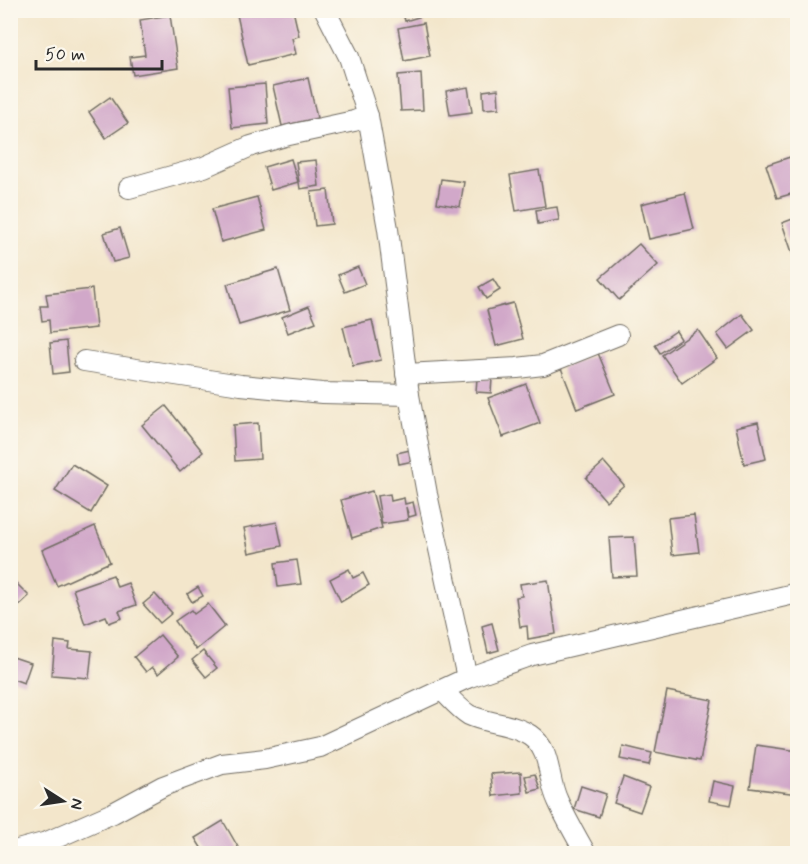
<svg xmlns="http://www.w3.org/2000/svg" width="808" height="864" viewBox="0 0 808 864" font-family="Mynerve,sans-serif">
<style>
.building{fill:#d1a8c9}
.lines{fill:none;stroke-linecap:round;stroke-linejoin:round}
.minor-casing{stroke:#716c63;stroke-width:22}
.minor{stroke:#fff;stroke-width:20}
</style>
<rect width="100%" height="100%" fill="#fbf7ec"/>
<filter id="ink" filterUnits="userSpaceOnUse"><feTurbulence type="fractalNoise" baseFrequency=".0167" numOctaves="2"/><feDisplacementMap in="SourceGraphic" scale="12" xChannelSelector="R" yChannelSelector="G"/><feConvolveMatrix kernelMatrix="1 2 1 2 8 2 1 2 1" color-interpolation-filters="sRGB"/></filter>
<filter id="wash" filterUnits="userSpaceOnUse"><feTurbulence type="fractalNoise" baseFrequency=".008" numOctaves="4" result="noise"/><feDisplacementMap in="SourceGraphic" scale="24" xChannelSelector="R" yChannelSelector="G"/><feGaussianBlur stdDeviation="1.35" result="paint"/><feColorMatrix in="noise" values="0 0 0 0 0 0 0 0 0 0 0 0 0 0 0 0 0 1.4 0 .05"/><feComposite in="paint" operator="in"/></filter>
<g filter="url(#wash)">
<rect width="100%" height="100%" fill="#f3e6cb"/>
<g id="blocks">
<g class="building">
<polygon points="236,10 293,10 299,36 292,38 296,54 248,65"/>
<polygon points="402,10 439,10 439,11 405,21"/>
<polygon points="170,15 178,68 133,75 130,57 145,55 140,20"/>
<polygon points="424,23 430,56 404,61 398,28"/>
<polygon points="421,73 423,110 401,111 398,75"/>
<polygon points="308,78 317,118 282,126 273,86"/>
<polygon points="265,84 268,124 232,128 228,87"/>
<polygon points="468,87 472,112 450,115 446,91"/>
<polygon points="498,89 499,108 484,109 483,91"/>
<polygon points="110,97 128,123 106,138 89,112"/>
<polygon points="790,157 798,181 798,192 777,198 766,165"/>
<polygon points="291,159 298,182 271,190 264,167"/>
<polygon points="316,160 319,186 300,189 296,162"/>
<polygon points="539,170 545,206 516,211 510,175"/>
<polygon points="441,179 464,182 460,207 437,203"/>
<polygon points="328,190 332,224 315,226 311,192"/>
<polygon points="685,193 694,229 649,239 641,204"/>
<polygon points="257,197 266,230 221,242 212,209"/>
<polygon points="557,207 559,220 538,224 536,210"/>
<polygon points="798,217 798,260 795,261 782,223"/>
<polygon points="120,228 129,258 113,262 104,233"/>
<polygon points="639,244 658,265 619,300 600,278"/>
<polygon points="358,267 365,284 345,292 338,275"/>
<polygon points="278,269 290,310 239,325 227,284"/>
<polygon points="493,279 500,290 486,299 479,287"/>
<polygon points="92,289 96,328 50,333 49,320 42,321 40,306 48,306 46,294"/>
<polygon points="513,303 523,339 496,346 487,310"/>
<polygon points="309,306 316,322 288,333 282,317"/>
<polygon points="742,314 754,330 728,349 717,334"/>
<polygon points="372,320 381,360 353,366 343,327"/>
<polygon points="698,330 717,358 682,383 662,355"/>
<polygon points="676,331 681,339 660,353 655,345"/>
<polygon points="66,341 69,372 53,374 50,343"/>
<polygon points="598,353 615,394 577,409 561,368"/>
<polygon points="477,378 492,378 491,393 476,392"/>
<polygon points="526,384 540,423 503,437 488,398"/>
<polygon points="166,406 203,452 180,472 142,425"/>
<polygon points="758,422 766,459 744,464 736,427"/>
<polygon points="258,423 260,459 235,461 233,425"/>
<polygon points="410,450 413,461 399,464 397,453"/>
<polygon points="604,462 624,485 606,501 586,478"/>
<polygon points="72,464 107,486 91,513 55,491"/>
<polygon points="372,491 382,528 352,538 341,500"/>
<polygon points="390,494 391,501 404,498 405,504 413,502 416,515 409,517 406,507 408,520 382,524 377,496"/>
<polygon points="694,515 699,552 672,555 668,518"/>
<polygon points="277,522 282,546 249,553 244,528"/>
<polygon points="95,526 110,562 57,586 42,550"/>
<polygon points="634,537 637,576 612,577 609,538"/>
<polygon points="297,560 301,584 278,587 275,563"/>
<polygon points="349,569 353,578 363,573 369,585 341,602 330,579"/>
<polygon points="113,575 117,587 128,583 136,605 119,611 122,618 109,623 106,616 85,624 73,589"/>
<polygon points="10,577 29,596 10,614"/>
<polygon points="548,580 556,634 528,639 527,626 520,627 516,597 522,596 520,584"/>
<polygon points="198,587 203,596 192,602 187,594"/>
<polygon points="155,594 172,613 160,623 143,604"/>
<polygon points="208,604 225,626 196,650 175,621 191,610 194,614"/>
<polygon points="492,623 499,650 488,653 482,626"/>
<polygon points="160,635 178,657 158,674 152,667 146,672 134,657"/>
<polygon points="55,641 70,643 69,649 92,651 89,678 52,675"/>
<polygon points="203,651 217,668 206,677 192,660"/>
<polygon points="10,656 31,663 24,683 10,678"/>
<polygon points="667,691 712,700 700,761 655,752"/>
<polygon points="756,745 798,751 798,794 750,788"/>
<polygon points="623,746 652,753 649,765 620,759"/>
<polygon points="521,772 522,793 493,796 491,774"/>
<polygon points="535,774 540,789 529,792 525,776"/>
<polygon points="623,777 649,787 640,812 614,803"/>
<polygon points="713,781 735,786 731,805 709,801"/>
<polygon points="581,786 606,794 599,817 574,809"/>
<polygon points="223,821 242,854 205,854 195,838"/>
</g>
</g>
</g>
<g filter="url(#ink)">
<use href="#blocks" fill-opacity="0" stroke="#716c63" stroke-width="1.5"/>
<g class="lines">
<g class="minor-casing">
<g id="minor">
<polyline points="325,10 349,57 368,116 388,229 409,395 427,494 467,678"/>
<polyline points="129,188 204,167 251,146 289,135 354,121 368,116"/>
<polyline points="84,361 241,385 322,393 409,395"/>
<polyline points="406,374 517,368 543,365 618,335"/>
<path d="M 442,690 C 450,698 459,709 469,715 C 488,724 512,723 530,735 C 552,750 547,779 558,801 C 566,819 576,836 586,854"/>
<polyline points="10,852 47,842 113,813 163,786 222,764 265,759 320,747 467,678 532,655 798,593"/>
</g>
</g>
<use href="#minor" class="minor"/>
</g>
</g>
<rect width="808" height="864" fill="none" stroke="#fbf7ec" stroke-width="36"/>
<g transform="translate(63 801) rotate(102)" stroke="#fbf7ec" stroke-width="4.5" paint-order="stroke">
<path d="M0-4.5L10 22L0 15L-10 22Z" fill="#2b2b2b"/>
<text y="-9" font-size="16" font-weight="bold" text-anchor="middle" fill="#2b2b2b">N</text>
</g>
<path d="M36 60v9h126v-9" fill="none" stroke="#2b2b2b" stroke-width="3"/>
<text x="45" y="60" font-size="18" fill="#2b2b2b" stroke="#fbf7ec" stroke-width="4.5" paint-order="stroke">50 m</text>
</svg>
